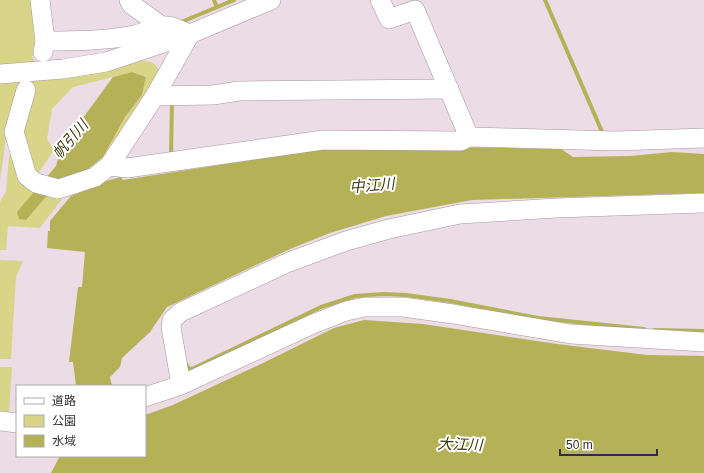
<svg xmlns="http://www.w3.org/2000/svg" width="704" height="473" viewBox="0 0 704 473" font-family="Arial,'Noto Sans JP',sans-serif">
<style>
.green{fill:#d8d588}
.water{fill:#b4b156}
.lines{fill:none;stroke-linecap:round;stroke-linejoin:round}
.stream{stroke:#b4b156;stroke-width:4}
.minor-casing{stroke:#a4979e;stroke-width:20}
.minor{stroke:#fff;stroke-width:19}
.labels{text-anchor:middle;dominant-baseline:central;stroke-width:4;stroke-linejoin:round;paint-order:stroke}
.water-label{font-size:15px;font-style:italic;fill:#3c3a13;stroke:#fff}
</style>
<rect width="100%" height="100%" fill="#ebdce5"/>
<g class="green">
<polygon points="0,0 33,0 38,46 32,57 37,64 0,65"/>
<path d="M 138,60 C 152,62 159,62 160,78 L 117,147 L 110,143 L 125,117 L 142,95 L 146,77 L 132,72 L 73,87 L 52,109 L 47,139 L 54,150 L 37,175 L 20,138 L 22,94 L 6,138 L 0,181 L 0,82 Z"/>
<polygon points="12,150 50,193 62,199 40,228 8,226 6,250 0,250 0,202 6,191 9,157"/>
<polygon points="0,260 23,261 16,277 11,359 0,359"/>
<polygon points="0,367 12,367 9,412 12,414 0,418"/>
</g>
<g class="water">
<polygon points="132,72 146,77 142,95 125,117 103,157 87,170 90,174 80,178 79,172 62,178 26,220 19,219 17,212 56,166 61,148 113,77"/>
<polygon points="356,145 561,149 573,157 630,156 672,152 704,154 704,193 472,200 386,216 330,233 290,249 167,307 150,332 122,358 120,367 110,377 112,386 76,386 73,362 69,362 78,287 82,287 85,252 47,248 48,231 50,231 50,221 71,196 79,193 79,185 95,184 121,177 123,180 322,149"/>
<polygon points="364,320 423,324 557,344 647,355 704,356 704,473 51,473 60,456 145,456 145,415 173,405 263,363 334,328"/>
</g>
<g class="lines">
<g class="stream">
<polyline points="214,0 217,7"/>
<polyline points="545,0 603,134"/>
<polyline points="179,23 234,0"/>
<polyline points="171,155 172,102"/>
<polyline points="654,330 704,331"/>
<polyline points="186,364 188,368 192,369 321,307 355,296 383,294 406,295 450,301 538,318 644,329"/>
</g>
<g class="minor-casing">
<g id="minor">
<polyline points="40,0 45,41 43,52"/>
<polyline points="129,0 132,5 163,27"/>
<polyline points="380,0 389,19 415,10 469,137"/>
<path d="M 45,41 C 74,41 105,41 134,35 C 145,33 156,26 167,26 C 174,26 183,32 190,34"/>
<polyline points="0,74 63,69 106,62 190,34 271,0"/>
<polyline points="26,90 14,132 27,176 36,183 58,189 68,186 95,177 109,166 155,96 190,34"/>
<polyline points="155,96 213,95 239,91 449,89"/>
<polyline points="109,166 127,168 323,140 461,141 469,137 616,141 704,138"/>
<polyline points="181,385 171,327 172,320 181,312 289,262 346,241 389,229 460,214 557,208 704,203"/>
<polyline points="145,397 181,385 313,324 346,311 365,307 403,307 453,314 571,334 704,342"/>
<polyline points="0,421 17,423"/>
</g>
</g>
<use href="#minor" class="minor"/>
</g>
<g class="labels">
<g class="water-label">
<text transform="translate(70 139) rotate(-49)">帆引川</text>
<text transform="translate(372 185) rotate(-5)">中江川</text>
<text transform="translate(460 444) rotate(2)">大江川</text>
</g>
</g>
<rect x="16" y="385" width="130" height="72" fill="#ffffff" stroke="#adabad"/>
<rect x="24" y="398" width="20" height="6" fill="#ffffff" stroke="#adabad"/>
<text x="52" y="405" font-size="12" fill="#332e31">道路</text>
<rect x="24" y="415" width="20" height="12" fill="#d8d588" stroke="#adabad"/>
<text x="52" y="425" font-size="12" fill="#332e31">公園</text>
<rect x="24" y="435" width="20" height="12" fill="#b4b156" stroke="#adabad"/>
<text x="52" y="445" font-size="12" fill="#332e31">水域</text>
<path d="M560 449v6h97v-6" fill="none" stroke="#332e31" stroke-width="2"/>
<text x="566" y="449" font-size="12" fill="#332e31" stroke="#ffffff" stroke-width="3" paint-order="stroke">50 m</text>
</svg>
